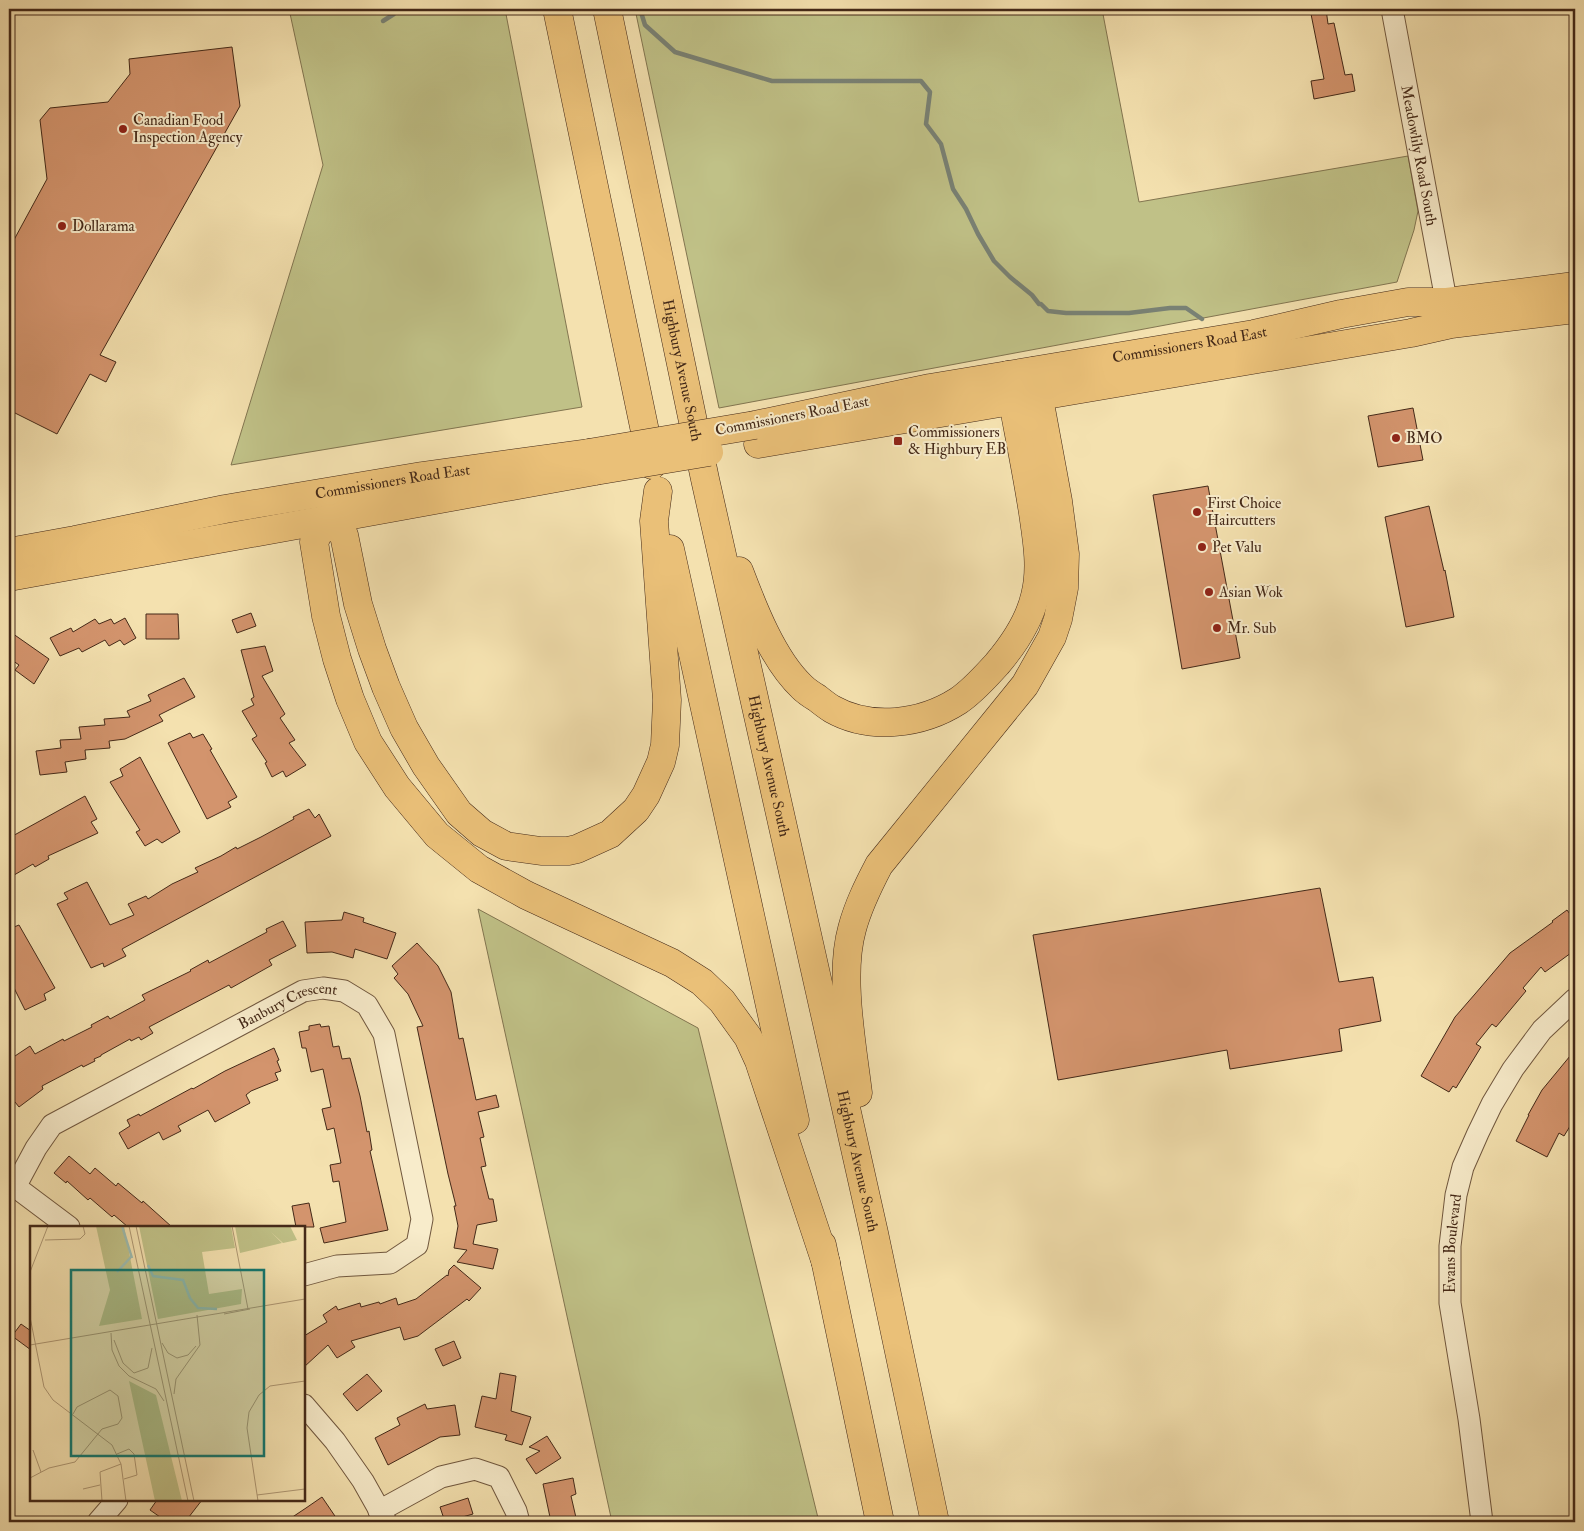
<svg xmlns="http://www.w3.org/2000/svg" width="1584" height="1531" viewBox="0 0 1584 1531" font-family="'IM FELL Double Pica',serif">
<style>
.green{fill:#c0c187;stroke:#827550}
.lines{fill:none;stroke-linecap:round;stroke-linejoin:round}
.stream{stroke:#798174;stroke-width:4.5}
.building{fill:#d3946d;stroke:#442918}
.minor-casing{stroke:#70573e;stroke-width:23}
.major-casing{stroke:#442918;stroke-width:29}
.highway-casing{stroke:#442918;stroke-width:29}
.minor{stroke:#f8eccb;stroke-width:21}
.major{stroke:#eac078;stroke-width:28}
.highway{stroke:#eac078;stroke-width:28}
.major-bridge-casing{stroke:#442918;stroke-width:29;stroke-linecap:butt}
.major-bridge{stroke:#eac078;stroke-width:28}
.poi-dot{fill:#8f2418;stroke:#f8eccb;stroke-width:2}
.labels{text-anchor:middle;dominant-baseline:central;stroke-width:4;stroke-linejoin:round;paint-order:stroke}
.poi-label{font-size:15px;fill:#442918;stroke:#f8eccb;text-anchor:start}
.street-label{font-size:15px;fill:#442918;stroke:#f8eccb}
.inset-river{fill:none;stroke:#9cbcb1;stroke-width:2.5}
.inset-road{fill:none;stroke:#ae9773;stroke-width:1}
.view{fill:#0f766e;fill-opacity:0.15;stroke:#0f766e;stroke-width:2.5}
.inset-edge{fill:none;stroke:#442918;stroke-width:2.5}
</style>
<rect width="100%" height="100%" fill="#f4e1af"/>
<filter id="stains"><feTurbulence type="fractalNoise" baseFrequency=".004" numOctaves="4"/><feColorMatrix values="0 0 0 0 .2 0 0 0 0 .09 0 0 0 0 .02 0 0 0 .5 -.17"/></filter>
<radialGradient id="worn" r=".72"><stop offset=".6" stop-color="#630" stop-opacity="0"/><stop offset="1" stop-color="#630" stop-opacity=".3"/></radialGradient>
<g class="green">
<polygon points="289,9 505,9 582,407 231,465 323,165"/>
<polygon points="635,9 1102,9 1139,202 1408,156 1418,211 1414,230 1397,282 719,408"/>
<polygon points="478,909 698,1028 819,1522 612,1522"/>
</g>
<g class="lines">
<g class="stream">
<polyline points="640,9 645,25 675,52 772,81 921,81 930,92 926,124 941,144 953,189 966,209 978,234 994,261 1010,277 1032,295 1039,304 1041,304 1048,311 1066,313 1129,313 1170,308 1186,308 1202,319"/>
<polyline points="383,21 394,14 396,9"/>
</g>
</g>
<g class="building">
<polygon points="1310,9 1326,9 1328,24 1334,23 1345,75 1352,74 1355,91 1314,99 1311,81 1324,79"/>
<polygon points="232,47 240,106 100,355 116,362 106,382 90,374 57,434 9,410 9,249 47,179 40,120 50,108 108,102 130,74 129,59"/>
<polygon points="1413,408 1423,460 1378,467 1368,416"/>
<polygon points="1208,486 1240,658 1182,669 1153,495"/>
<polygon points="1429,506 1444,571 1445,570 1454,617 1406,627 1385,517"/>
<polygon points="251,613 256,626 237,633 232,620"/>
<polygon points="146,614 178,614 179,639 146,639"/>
<polygon points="125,618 136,638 124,645 120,640 109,646 105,640 82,652 79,648 60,656 50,638 71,628 73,632 95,619 99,624 111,619 114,624"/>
<polygon points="9,631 49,659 34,684 15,670 19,665 9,658"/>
<polygon points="265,646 273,671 262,676 285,714 280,718 295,740 289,743 306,765 286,777 283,771 272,777 265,763 267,762 252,739 257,736 242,711 254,705 251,699 254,697 241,650"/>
<polygon points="184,678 195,697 159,715 163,721 125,739 109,741 110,748 85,750 86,759 65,762 67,772 40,775 36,751 61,748 60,740 81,739 79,727 105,725 104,719 130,717 127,711 151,701 148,695"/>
<polygon points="190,733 193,738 203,734 212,749 210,750 237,797 228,802 231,807 207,819 168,743"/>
<polygon points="140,757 180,832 162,843 157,839 145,846 136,832 140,830 110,782 123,776 120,769"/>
<polygon points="85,796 97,819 91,822 98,833 48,856 49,859 35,867 33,864 9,878 9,838"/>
<polygon points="309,809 315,818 319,814 331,836 122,949 126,956 104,967 103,963 91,968 57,904 68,899 64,893 87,882 110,925 134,915 128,904 146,896 148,899 172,884 198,872 195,868 221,856 236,847 237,849 261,837 294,819 293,817"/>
<polygon points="1320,888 1339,982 1373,977 1381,1021 1339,1029 1342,1051 1230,1069 1227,1050 1058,1080 1033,935"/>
<polygon points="1567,910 1575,921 1575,950 1545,972 1541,967 1523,988 1526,991 1496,1027 1492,1024 1476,1044 1481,1047 1456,1088 1453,1086 1449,1092 1421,1076 1455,1017 1475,994 1510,953 1553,922 1552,921"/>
<polygon points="344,912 364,918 363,922 396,933 387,959 355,949 353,958 332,952 307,953 305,922 342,920"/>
<polygon points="283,921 296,946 269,960 272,965 231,988 229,985 149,1027 153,1033 141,1040 139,1037 131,1041 130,1039 101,1055 101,1056 94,1059 95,1061 83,1067 82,1065 42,1086 43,1089 19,1107 15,1102 9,1107 9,1060 30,1046 35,1054 63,1039 64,1041 92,1027 91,1025 108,1016 110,1019 145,1000 142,995 191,971 190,970 208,960 209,963 267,932 266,929"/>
<polygon points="19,925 55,988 44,994 46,1000 25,1010 9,978 9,929"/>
<polygon points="417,943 438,966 451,992 459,1039 463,1038 476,1100 496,1095 499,1107 478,1112 484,1137 480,1138 486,1166 481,1167 489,1199 493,1199 497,1221 477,1225 473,1244 498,1249 493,1269 457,1262 467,1250 454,1248 458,1226 454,1206 456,1206 448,1174 417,1027 423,1026 408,994 394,978 398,974 392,966"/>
<polygon points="320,1024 321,1027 329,1026 333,1047 339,1046 342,1059 350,1058 360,1096 367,1132 369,1131 372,1150 370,1151 388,1230 324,1243 320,1228 346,1222 339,1181 333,1182 330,1165 341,1163 334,1128 327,1130 322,1109 331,1107 323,1069 311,1072 306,1048 302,1048 299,1032 309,1030 309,1026"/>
<polygon points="274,1048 279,1060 277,1061 281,1071 275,1073 278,1080 251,1091 246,1095 250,1103 215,1122 208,1110 178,1126 181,1131 163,1140 159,1132 128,1149 119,1133 130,1126 127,1120 139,1114 140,1116 192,1088 193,1089 225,1071"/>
<polygon points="1575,1050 1575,1118 1564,1136 1559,1133 1547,1157 1516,1141 1529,1115 1528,1115 1542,1090"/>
<polygon points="69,1156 90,1174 95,1168 116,1186 118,1183 142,1203 143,1201 172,1227 128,1227 114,1215 112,1217 90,1198 88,1200 67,1181 66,1183 54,1173"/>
<polygon points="309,1203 314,1227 296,1227 292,1206"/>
<polygon points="454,1265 481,1288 469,1301 467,1299 418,1336 404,1340 400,1327 351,1341 355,1347 337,1358 328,1345 304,1367 304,1336 327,1322 323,1315 336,1306 338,1310 360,1303 361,1307 379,1302 380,1304 396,1298 398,1305 416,1299 447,1275 448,1276 449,1270"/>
<polygon points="21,1324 31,1331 31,1350 12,1336"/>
<polygon points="454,1341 461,1358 443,1366 435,1349"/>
<polygon points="500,1373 516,1376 511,1411 531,1417 522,1445 505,1440 507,1435 475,1427 482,1396 496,1399"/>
<polygon points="367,1374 382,1391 357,1411 343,1394"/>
<polygon points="425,1404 427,1409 455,1405 460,1435 440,1437 388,1465 375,1438 400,1425 397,1418"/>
<polygon points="547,1436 561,1458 536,1474 526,1459 540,1451 529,1447"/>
<polygon points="573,1478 576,1494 571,1496 577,1522 551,1522 543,1484"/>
<polygon points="322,1497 339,1522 285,1522 306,1508"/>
<polygon points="468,1498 473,1514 445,1522 440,1507"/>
<polygon points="157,1500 202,1500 185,1522 157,1522 160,1517 150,1510"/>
</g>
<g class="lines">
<g class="minor-casing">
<g id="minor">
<path id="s1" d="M 1392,9 L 1449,316"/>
<polyline points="9,1182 69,1227"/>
<path id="s2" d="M 15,1187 L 36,1148 L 52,1125 L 303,991 L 323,988 L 344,991 L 367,1005 L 384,1034 L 422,1219 L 417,1245 L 390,1263 L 337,1266 L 304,1275"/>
<polyline points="304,1405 335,1441 363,1481 386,1522"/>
<polyline points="379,1511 441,1477 475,1469 499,1477 516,1511 519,1522"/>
<polyline points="98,1522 117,1500"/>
<path id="s3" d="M 1482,1522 L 1469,1419 L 1450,1303 L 1450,1246 L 1456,1195 L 1463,1167 L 1478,1133 L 1492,1104 L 1513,1069 L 1542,1030 L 1575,999"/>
</g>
</g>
<g class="major-casing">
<g id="major">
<path id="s4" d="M 755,425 L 930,388 L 1254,334 L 1341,314 L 1408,302 L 1447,302 L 1575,286"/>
<polyline points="758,444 1411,333 1451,324 1575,309"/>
<path id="s5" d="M 9,552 L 75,540 L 225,509 L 422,476 L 589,453"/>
<polyline points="9,577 595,471"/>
</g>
</g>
<g class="highway-casing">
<g id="highway">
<polyline points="557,9 652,465"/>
<path id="s6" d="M 607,9 L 705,479 L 874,1233 L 935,1522"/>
<polyline points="658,491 654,521 667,700 665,745 661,762 646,795 636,810 610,834 577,849 568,851 541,851 506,846 482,833 459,813 426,766 404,728 386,687 372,649 358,604 344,535 328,519 319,532 314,542 326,616 337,659 350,699 368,742 397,787 437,835 479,869 526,895 672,963 702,982 722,1001 748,1037 759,1061 826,1263"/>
<polyline points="670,549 795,1120"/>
<path d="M 739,571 C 753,608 773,660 802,687 C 806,691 812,695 817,698 C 822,702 827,706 832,709 C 871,731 922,724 958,701 C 973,691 985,677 997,664 C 1014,644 1029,622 1035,596 C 1042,569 1037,540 1033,513 C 1026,467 1016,421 1008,375"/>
<path d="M 858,1093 C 852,1044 839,975 852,929 C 858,906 868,886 879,865 L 1025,685 L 1052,637 L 1058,619 L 1064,588 L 1065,554 L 1058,501 L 1034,371"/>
<polyline points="822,1245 880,1522"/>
</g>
</g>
<use href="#minor" class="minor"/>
<use href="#major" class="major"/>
<use href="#highway" class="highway"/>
<g class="major-bridge-casing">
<g id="major-bridge">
<polyline points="589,453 755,425"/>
<polyline points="595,471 709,452"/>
</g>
</g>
<use href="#major-bridge" class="major-bridge"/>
</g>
<g class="poi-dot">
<circle cx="123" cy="129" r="5"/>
<circle cx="62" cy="226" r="5"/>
<circle cx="1396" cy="438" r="5"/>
<rect x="893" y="436" width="10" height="10" rx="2.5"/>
<circle cx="1197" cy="512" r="5"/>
<circle cx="1202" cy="547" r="5"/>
<circle cx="1209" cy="592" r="5"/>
<circle cx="1217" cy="628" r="5"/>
</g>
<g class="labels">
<g class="poi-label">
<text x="133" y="120">Canadian Food<tspan x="133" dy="17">Inspection Agency</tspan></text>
<text x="72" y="226">Dollarama</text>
<text x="908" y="432">Commissioners<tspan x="908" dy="17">&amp; Highbury EB</tspan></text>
<text x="1406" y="438">BMO</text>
<text x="1207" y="503">First Choice<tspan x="1207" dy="17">Haircutters</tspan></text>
<text x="1212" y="547">Pet Valu</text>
<text x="1219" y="592">Asian Wok</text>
<text x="1227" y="628">Mr. Sub</text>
</g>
<g class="street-label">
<text stroke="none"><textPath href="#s1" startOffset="149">Meadowlily Road South</textPath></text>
<text stroke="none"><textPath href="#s4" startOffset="442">Commissioners Road East</textPath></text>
<text stroke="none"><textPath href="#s6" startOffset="369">Highbury Avenue South</textPath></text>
<text transform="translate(792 416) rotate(-11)">Commissioners Road East</text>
<text stroke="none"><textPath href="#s5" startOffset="390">Commissioners Road East</textPath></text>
<text stroke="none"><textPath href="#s6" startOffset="774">Highbury Avenue South</textPath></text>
<text stroke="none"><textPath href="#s2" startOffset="338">Banbury Crescent</textPath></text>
<text stroke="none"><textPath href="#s6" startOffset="1179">Highbury Avenue South</textPath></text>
<text stroke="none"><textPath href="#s3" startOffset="281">Evans Boulevard</textPath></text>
</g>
</g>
<g transform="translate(30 1226)">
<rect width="275" height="275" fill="#f4e1af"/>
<path d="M 66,0 L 94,0 L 112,93 L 69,100 L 80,64 ZM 109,0 L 201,0 L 205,22 L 172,26 L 179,68 L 212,63 L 211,78 L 128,93 ZM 205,0 L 260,0 L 267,14 L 253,17 L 241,6 L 252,17 L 210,27 ZM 99,155 L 126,169 L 152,275 L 125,275 Z" fill="#c0c187"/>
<path class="inset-river" d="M 92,0 L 102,32M 118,39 L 123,50 L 153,54 L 160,72 L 168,82 L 187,83M 87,46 L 101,31"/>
<path class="inset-road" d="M 99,0 L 158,275M 106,0 L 164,275M 202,0 L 218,83M 15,14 L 50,13 L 55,8 L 53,0M 0,46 L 18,0M 194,88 L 220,83M 0,91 L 14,161 L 23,174 L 82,219 L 91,238 L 96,275M 81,107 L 82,124 L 89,140 L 99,150 L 126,163 L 134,175M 84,114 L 93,137 L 104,147 L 118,142 L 122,122M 132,117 L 138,127 L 147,132 L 158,129 L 166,120M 0,119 L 275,73M 144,168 L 146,153 L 170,119 L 167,89M 3,224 L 11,246M 87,228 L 99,223 L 104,228 L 107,249 L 94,253M 0,252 L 19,242 L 45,236 L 72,203 L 88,198 L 92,192 L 88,170 L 80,164 L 47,181 L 43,188M 53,263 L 70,259M 227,269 L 275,263M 72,275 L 70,246 L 91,238M 228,275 L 217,202 L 219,186 L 229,169 L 240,160 L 275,155"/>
<path class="view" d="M 41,44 L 234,44 L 234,230 L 41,230 Z"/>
<rect width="275" height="275" class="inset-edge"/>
</g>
<rect width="1584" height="1531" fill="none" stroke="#f4e1af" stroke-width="30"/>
<rect x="10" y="10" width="1564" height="1511" fill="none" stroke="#442918" stroke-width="2.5"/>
<rect x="15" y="15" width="1554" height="1501" fill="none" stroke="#442918"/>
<rect width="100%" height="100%" filter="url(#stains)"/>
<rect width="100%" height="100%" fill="url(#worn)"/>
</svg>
